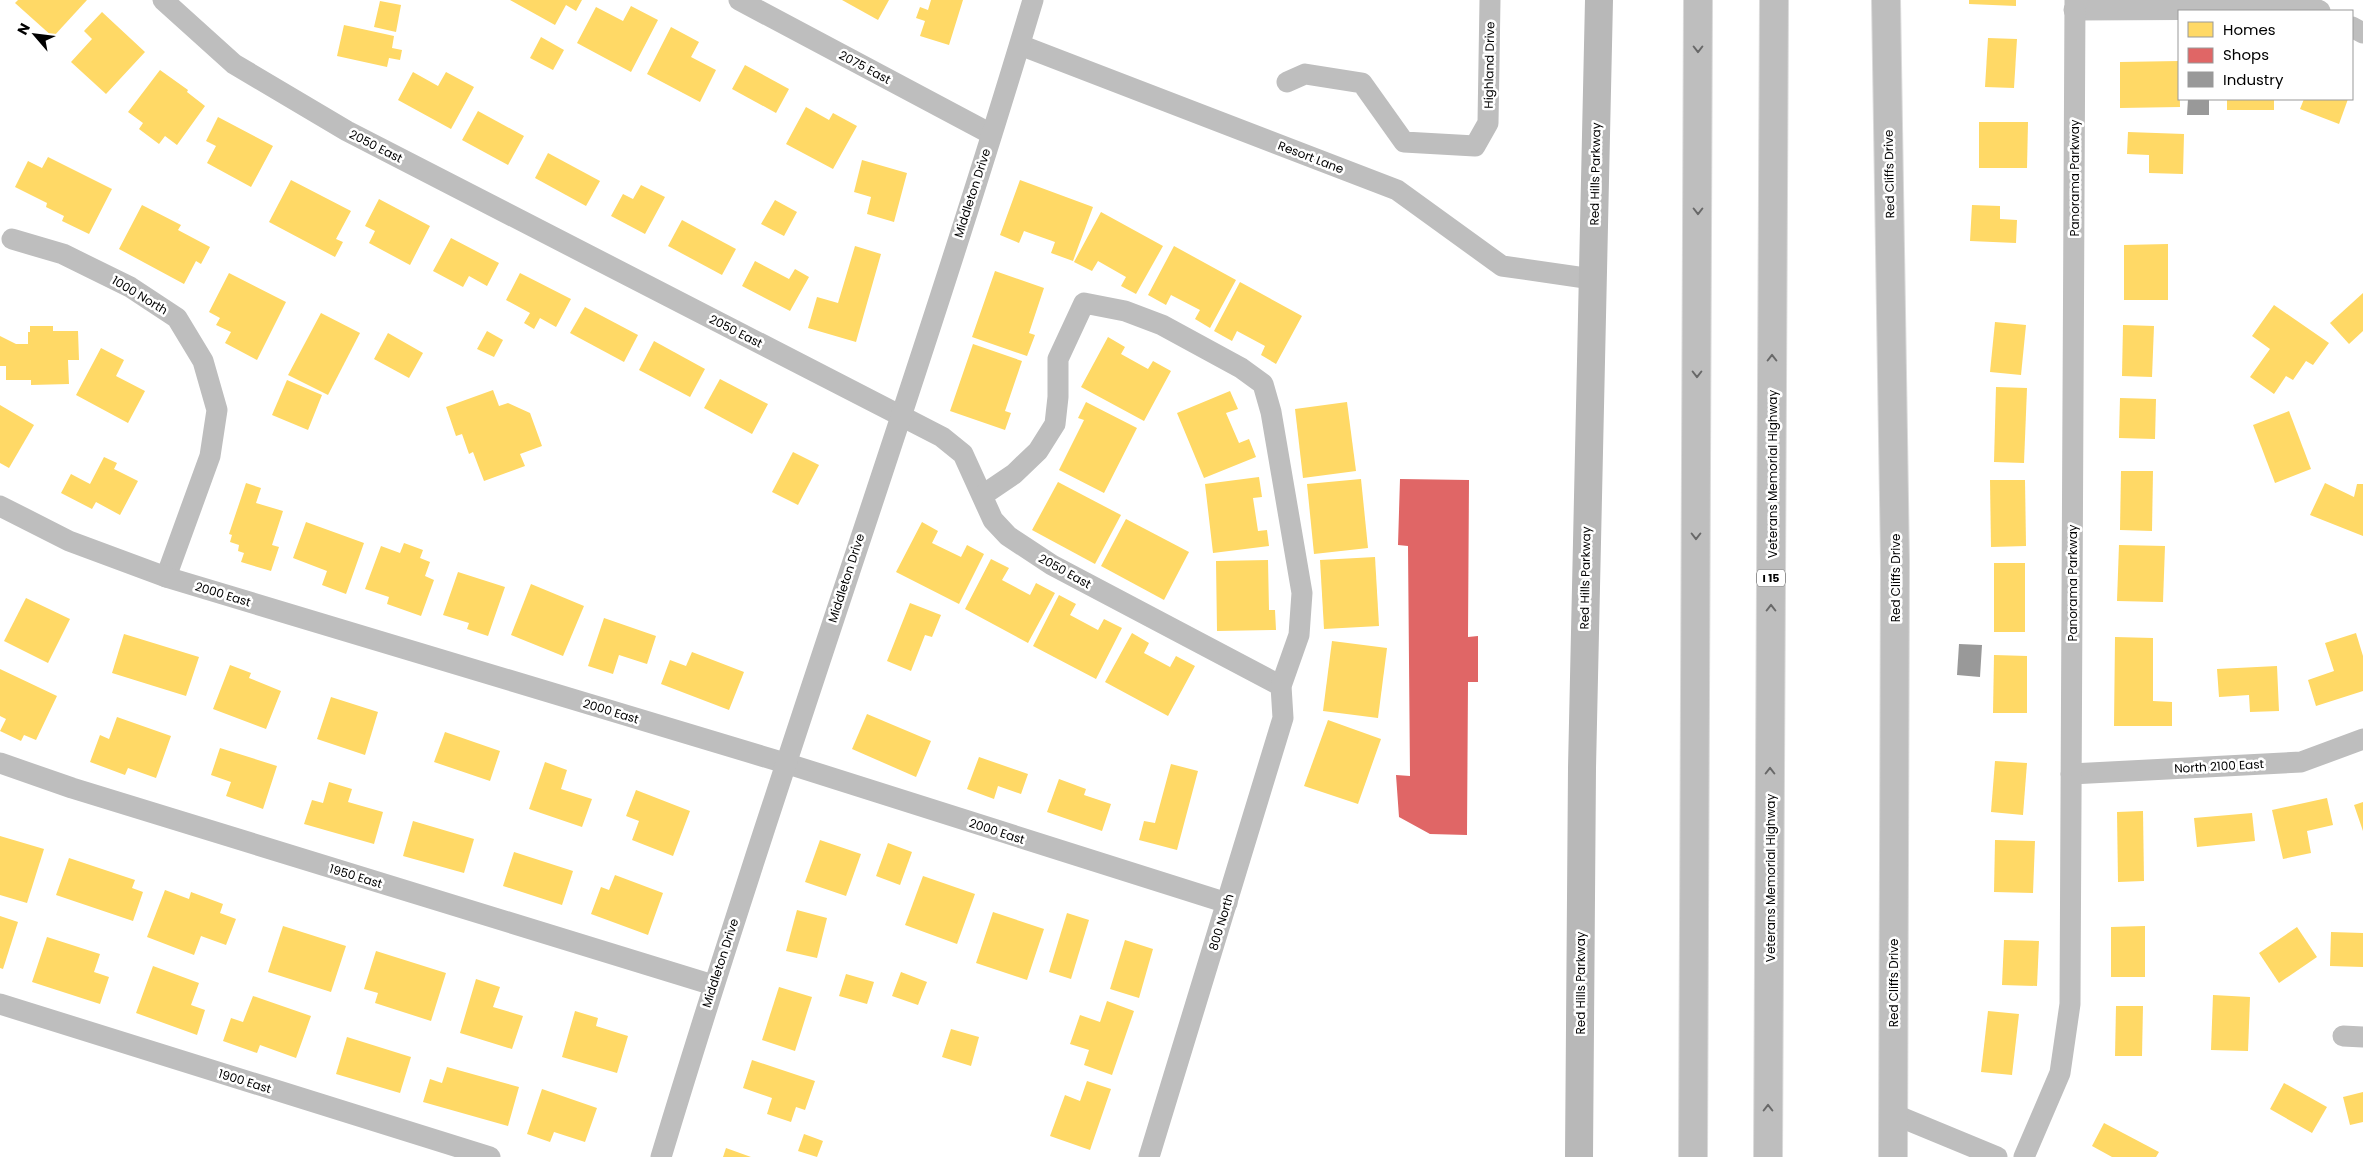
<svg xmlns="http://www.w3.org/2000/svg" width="2363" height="1157" viewBox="0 0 2363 1157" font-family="Poppins,sans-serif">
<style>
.homes{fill:#ffd966}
.shops{fill:#e06666}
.industry{fill:#999}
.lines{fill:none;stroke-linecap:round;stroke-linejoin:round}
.primary-casing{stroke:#dbdbdb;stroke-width:30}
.motorway-casing{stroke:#dbdbdb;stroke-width:30}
.minor{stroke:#bebebe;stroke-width:21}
.secondary{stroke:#b8b8b8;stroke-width:28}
.primary{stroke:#bebebe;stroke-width:28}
.motorway{stroke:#bebebe;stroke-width:28}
.oneway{stroke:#686868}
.labels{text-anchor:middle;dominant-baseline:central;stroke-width:5;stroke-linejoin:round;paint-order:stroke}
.shield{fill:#fff;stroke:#4c4c4c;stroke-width:1}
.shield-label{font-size:11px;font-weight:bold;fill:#000}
.street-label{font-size:12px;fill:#000;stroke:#fff}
</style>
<rect width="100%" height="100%" fill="#fff"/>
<g class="homes">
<polygon points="18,0 87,0 53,37 15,3"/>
<polygon points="510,0 582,0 576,11 566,5 555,25"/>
<polygon points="842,0 889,0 878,20"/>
<polygon points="931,0 963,0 949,45 920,36 925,21 916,18 920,7 928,10"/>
<polygon points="1969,0 2016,0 2016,6 1969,4"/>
<polygon points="380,1 401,5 396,32 374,27"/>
<polygon points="631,6 658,20 631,72 577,43 596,7 623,21"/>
<polygon points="102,12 145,52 106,94 71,62 92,39 84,31"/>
<polygon points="344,25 394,36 392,48 402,50 400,60 389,58 387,67 337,56"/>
<polygon points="671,27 699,42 691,57 716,70 700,102 647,74"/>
<polygon points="541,37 564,50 553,70 530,58"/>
<polygon points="1988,38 2017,39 2014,88 1985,87"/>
<polygon points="2179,61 2180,107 2120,108 2120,62"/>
<polygon points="745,65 789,89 776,113 732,89"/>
<polygon points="160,70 188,90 187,92 205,106 177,145 165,136 159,144 139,129 143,123 128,112"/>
<polygon points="413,72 438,86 446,72 474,87 451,129 398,100"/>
<rect x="2227" y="99" width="47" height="11"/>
<polygon points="2304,99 2348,99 2339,124 2300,109"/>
<polygon points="806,107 829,120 833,113 857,126 833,169 786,144"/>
<polygon points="478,111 524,136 508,165 462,140"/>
<polygon points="218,117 273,146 251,187 207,163 216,146 206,141"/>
<polygon points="1979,122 2028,122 2027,168 1979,168"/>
<polygon points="2128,132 2184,134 2183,174 2149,173 2149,155 2127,154"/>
<polygon points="548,153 600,181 586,206 535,178"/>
<polygon points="48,157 112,189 89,234 62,221 64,216 46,207 47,203 15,187 28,161 42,168"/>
<polygon points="862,160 907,173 894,222 867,214 871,197 854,192"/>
<polygon points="291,180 351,211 336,239 343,242 335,257 269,222"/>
<polygon points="1020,180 1093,207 1073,261 1051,253 1055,242 1024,231 1019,243 1000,235"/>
<polygon points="641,185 665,197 645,234 611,216 623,194 633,199"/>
<polygon points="379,199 430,226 410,265 369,243 375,231 365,226"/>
<polygon points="775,200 797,212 784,236 761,224"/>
<polygon points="142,205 181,225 178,230 210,247 201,264 196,261 184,284 119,249"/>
<polygon points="1972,205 2000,206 2000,219 2017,220 2016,243 1970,241"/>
<polygon points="1101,212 1163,246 1136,294 1121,286 1126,277 1098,261 1092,271 1074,262"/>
<polygon points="682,220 736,249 722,275 668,246"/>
<polygon points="451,238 499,263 487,286 469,276 463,287 433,271"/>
<polygon points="2168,244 2168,300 2124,300 2124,245"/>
<polygon points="855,246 881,254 856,342 808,328 817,297 838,303"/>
<polygon points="1174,246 1236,280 1210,328 1195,319 1200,310 1171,295 1166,305 1148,295"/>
<polygon points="755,261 789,279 795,269 809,277 790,311 742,286"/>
<polygon points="995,271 1044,288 1029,333 1035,335 1027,356 972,337"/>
<polygon points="229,273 286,302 257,360 225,343 231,332 216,325 220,318 209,312"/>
<polygon points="520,273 571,299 556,327 540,318 534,329 524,323 530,313 506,300"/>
<polygon points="1240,282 1302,316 1276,364 1261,355 1265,346 1237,331 1232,341 1214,331"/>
<polygon points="2363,293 2363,331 2349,344 2330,323"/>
<polygon points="2274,305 2329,343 2313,365 2306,361 2293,380 2286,376 2274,394 2250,377 2270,349 2252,336"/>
<polygon points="585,307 638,335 624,362 570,333"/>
<polygon points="321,313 360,333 328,395 288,375"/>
<polygon points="1995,322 2026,325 2021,375 1990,372"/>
<polygon points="2123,325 2154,326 2152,377 2122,376"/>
<polygon points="30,326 53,326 53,331 78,331 79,360 68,360 69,384 31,385 31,380 6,380 6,366 0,366 0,336 16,344 28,344 28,332 30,332"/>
<polygon points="487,331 503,340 494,357 477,349"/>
<polygon points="388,333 423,353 409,378 374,359"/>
<polygon points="1108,337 1125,347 1121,354 1148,369 1153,361 1171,371 1144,421 1081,387"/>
<polygon points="654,341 705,369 690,397 639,370"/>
<polygon points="973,344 1022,361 1005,411 1011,413 1005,430 950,411"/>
<polygon points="101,348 124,360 116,376 145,391 128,423 76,395"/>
<polygon points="720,379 768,404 752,434 704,408"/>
<polygon points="287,380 322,395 308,430 272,415"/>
<polygon points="1996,387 2027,388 2024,463 1994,462"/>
<polygon points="493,390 499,406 508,403 530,413 542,446 520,454 525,466 484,481 473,452 469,454 462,434 456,436 446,407"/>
<polygon points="1230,391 1238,409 1226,413 1239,443 1249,439 1256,457 1204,478 1177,413"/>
<polygon points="2120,398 2156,399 2155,439 2119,438"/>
<polygon points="1086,402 1137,428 1104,493 1059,470 1084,420 1078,418"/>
<polygon points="1347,402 1356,471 1303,478 1295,409"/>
<polygon points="0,405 34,425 9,468 0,463"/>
<polygon points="2289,411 2311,469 2275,483 2253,425"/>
<polygon points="793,452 819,465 798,505 772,492"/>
<polygon points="104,457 117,463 114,469 138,481 120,515 96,502 92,509 61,493 71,474 90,484"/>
<polygon points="2121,471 2153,471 2152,531 2120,530"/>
<polygon points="1259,477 1262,497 1253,498 1258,531 1267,530 1269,546 1213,553 1205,484"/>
<polygon points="1361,479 1368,548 1314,554 1307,484"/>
<polygon points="1990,480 2025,480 2026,546 1991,547"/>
<polygon points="1058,482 1121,515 1095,564 1032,530"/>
<polygon points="246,483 261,488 256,503 283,511 272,545 279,547 271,571 241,562 244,553 238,551 239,545 230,542 232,535 229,534"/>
<polygon points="2325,483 2354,497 2357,484 2363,484 2363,536 2310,515"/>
<polygon points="1126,519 1189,552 1164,600 1101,566"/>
<polygon points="306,522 364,543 346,594 322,585 327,571 293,558"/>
<polygon points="922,522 938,531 932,543 961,557 967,545 984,554 959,604 896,572"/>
<polygon points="404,543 423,550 420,558 430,562 425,576 434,580 421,616 387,604 389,597 365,589 381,546 400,553"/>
<polygon points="2119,545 2165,546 2163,602 2117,601"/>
<polygon points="1375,557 1379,626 1324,629 1320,560"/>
<polygon points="991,559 1009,568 1002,580 1030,595 1036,583 1055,593 1028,643 965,609"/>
<polygon points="1268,560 1269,610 1275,610 1276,630 1217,631 1216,561"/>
<rect x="1994" y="563" width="31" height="69"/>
<polygon points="458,572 505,587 488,636 467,629 469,623 443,615"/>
<polygon points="531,584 584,606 563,656 511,635"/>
<polygon points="1059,595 1076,604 1070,615 1098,630 1104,619 1122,628 1096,679 1033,646"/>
<polygon points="26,598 70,619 48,663 4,641"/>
<polygon points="910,603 941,615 932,637 925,635 911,671 887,661"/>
<polygon points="604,618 656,636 647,664 619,655 613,674 588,666"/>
<polygon points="1132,633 1149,643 1144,653 1170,667 1176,656 1195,666 1168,716 1105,682"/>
<polygon points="2356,633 2363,656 2363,691 2316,706 2308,680 2334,671 2325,643"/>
<polygon points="124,634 199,657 186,696 112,673"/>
<polygon points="2115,637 2153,638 2153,701 2172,702 2172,726 2114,726"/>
<polygon points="1332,641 1387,648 1378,718 1323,711"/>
<polygon points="692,652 744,672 729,710 661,684 670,660 686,666"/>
<polygon points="1994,655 2027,656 2027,713 1993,713"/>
<polygon points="230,665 251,673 249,678 281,691 266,729 213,709"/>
<polygon points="2277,666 2279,711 2250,712 2249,695 2219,697 2217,669"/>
<polygon points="0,669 57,696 36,740 24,735 21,741 0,731 6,719 0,716"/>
<polygon points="331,697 378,712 365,755 317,739"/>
<polygon points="867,714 931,741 916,777 852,749"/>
<polygon points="117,717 171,736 156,778 128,768 125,775 90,762 100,735 109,739"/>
<polygon points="1328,720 1381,739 1358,804 1304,786"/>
<polygon points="445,732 500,751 490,781 434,762"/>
<polygon points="220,748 277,766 263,809 226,796 231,782 211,775"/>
<polygon points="979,757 1028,774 1021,794 998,786 994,799 967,789"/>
<polygon points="1995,761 2027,763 2023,815 1991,812"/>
<polygon points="545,762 567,770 561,789 592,799 582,827 529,809"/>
<polygon points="1171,764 1198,771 1177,850 1139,840 1144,821 1155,823"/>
<polygon points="1059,779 1086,789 1084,795 1111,804 1102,831 1047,812"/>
<polygon points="329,782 352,789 348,802 383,812 374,844 304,824 312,800 323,803"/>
<polygon points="636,790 690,811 673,856 632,840 639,821 626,816"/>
<polygon points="2327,798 2333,825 2307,831 2311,853 2283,859 2272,810"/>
<polygon points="2363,802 2363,831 2354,805"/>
<polygon points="2143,811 2144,881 2118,882 2117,812"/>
<polygon points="2252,813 2255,841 2197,847 2194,818"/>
<polygon points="413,821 474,839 464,873 403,856"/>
<polygon points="0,836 44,849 27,903 0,895"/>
<polygon points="820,840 861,854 846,896 805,882"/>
<polygon points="1995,840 2035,841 2033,893 1994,892"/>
<polygon points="888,843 912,852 900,885 876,876"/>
<polygon points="514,852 573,871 562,905 503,886"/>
<polygon points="69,858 135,880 132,888 143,892 133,921 56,895"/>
<polygon points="615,875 663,893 648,935 591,914 601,887 609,890"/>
<polygon points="923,876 975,894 957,944 905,925"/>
<polygon points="165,890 189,899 191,892 223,904 220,913 236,919 226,945 201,936 194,955 147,937"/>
<polygon points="797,910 827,918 817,958 786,951"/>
<polygon points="993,912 1044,929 1027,980 976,963"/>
<polygon points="1067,913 1089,920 1071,979 1049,972"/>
<polygon points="0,916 18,922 3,969 0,968"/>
<polygon points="283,926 346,946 331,992 268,972"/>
<polygon points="2145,926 2145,977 2111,977 2111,927"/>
<polygon points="2297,927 2317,957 2279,983 2259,953"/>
<polygon points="2331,932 2363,933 2363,967 2330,966"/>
<polygon points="47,937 100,954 94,972 109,977 100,1004 32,982"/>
<polygon points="1125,940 1153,949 1139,998 1110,989"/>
<polygon points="2004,940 2039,941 2037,986 2002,985"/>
<polygon points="376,951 446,973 431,1021 375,1003 378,993 364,989"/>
<polygon points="153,966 199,983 191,1005 205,1010 197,1035 136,1013"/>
<polygon points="901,972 927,982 918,1005 892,996"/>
<polygon points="846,974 874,982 867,1004 839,996"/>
<polygon points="476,979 500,987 493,1007 523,1016 512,1049 460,1033"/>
<polygon points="779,987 812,997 795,1051 762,1040"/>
<polygon points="2213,995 2250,997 2248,1051 2211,1050"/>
<polygon points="253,996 311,1016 296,1058 260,1045 257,1053 223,1041 231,1018 243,1022"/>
<polygon points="1107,1001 1134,1011 1112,1075 1084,1065 1089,1050 1070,1044 1080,1015 1100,1022"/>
<polygon points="2116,1006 2143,1006 2142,1056 2115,1056"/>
<polygon points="575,1011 598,1018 596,1026 628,1036 617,1073 562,1057"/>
<polygon points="1988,1011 2019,1014 2012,1075 1981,1072"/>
<polygon points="951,1029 979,1037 971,1066 942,1057"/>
<polygon points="347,1037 411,1057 400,1093 336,1074"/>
<polygon points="752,1060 815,1081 805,1110 796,1107 791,1122 767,1114 772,1098 743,1088"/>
<polygon points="447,1067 519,1087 508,1126 423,1102 430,1079 442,1083"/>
<polygon points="1087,1081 1111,1089 1090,1150 1050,1136 1065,1095 1080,1101"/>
<polygon points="2284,1083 2327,1107 2312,1133 2270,1109"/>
<polygon points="542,1089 597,1108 585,1142 554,1132 550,1142 527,1134"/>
<polygon points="2363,1092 2363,1122 2350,1125 2343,1097"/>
<polygon points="2104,1123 2159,1152 2156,1157 2112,1157 2092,1146"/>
<polygon points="804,1134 823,1141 817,1157 798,1151"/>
<polygon points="726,1148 751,1157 723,1157"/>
</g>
<polygon class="shops" points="1400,479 1469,480 1468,637 1478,636 1478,682 1468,682 1467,835 1430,834 1399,817 1396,775 1410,776 1408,546 1398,545"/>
<g class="industry">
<polygon points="2188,99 2209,99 2209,115 2187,115"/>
<polygon points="1959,644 1982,645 1980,677 1957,675"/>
</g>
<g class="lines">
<g class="primary-casing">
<polyline id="primary" points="1886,0 1895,561 1893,1157"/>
</g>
<g class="motorway-casing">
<g id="motorway">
<polyline points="1693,1157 1698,0"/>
<polyline points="1768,1157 1774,0"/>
</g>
</g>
<g class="minor">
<polyline points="163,0 234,64 347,131 942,437 963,454 993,520 1008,536 1052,565 1281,686"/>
<polyline points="739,0 991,134"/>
<polyline points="2074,10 2316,9 2320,11"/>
<polyline points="2352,27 2363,33"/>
<polyline points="1020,45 1397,190 1502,266 1592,279"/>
<polyline points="1287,82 1305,74 1362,83 1404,142 1475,146 1488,123 1490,0"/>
<polyline points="12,239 63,254 130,287 177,318 203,361 217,410 210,456 166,577"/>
<polyline points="983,495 1014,474 1038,451 1055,424 1058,397 1058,359 1084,303 1125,311 1162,325 1241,368 1263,384 1271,412 1302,593 1299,635 1281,686 1283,718 1149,1157"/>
<polyline points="0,506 69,541 166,577 785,763 1227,903"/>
<polyline points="0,763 72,788 713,985"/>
<polyline points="2071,774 2301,762 2363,739"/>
<polyline points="0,1004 490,1157"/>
<polyline points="2343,1036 2363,1037"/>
<polyline points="1893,1114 1997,1157"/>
<path d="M 661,1157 C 778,769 917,388 1033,0"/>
<polyline points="2024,1157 2060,1073 2070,1004 2075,0"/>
</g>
<polyline class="secondary" points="1579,1157 1582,768 1599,0"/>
<use href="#primary" class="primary"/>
<use href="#motorway" class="motorway"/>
</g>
<defs><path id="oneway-chevron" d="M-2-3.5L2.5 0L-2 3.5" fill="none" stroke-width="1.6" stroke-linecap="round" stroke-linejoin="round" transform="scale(1.25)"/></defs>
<g class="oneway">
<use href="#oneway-chevron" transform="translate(1698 49) rotate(90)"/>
<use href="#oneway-chevron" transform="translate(1698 211) rotate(90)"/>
<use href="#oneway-chevron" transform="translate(1772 358) rotate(-90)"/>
<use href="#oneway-chevron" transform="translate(1697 374) rotate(90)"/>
<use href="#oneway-chevron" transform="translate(1696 536) rotate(90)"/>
<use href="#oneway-chevron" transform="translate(1771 608) rotate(-90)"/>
<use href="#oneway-chevron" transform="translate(1770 771) rotate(-90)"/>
<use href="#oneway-chevron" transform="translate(1768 1108) rotate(-90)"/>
</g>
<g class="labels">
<rect class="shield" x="1757" y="569.5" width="28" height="17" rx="4"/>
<g class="shield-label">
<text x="1771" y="578">I 15</text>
</g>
<g class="street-label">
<text transform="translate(1489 65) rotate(-89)">Highland Drive</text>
<text transform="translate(865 67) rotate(28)">2075 East</text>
<text transform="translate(376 146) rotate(27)">2050 East</text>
<text transform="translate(1311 157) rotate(21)">Resort Lane</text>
<text transform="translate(1595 174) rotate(-89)">Red Hills Parkway</text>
<text transform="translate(1889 174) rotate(-91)">Red Cliffs Drive</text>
<text transform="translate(2074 178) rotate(-90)">Panorama Parkway</text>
<text transform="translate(972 193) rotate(-72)">Middleton Drive</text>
<text transform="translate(140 295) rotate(31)">1000 North</text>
<text transform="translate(736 331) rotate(27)">2050 East</text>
<text transform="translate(1772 474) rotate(-90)">Veterans Memorial Highway</text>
<text transform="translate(1065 571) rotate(29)">2050 East</text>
<text transform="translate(846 578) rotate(-72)">Middleton Drive</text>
<text transform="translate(1585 578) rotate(-89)">Red Hills Parkway</text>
<text transform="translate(1895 578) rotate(-90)">Red Cliffs Drive</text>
<text transform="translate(2072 583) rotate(-90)">Panorama Parkway</text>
<text transform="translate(223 594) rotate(17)">2000 East</text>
<text transform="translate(611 711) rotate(17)">2000 East</text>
<text transform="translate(2219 766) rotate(-3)">North 2100 East</text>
<text transform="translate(997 831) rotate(18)">2000 East</text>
<text transform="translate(356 876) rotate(17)">1950 East</text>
<text transform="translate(1770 878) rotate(-90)">Veterans Memorial Highway</text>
<text transform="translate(1221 922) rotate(-73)">800 North</text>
<text transform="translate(720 963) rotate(-72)">Middleton Drive</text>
<text transform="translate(1580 983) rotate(-90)">Red Hills Parkway</text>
<text transform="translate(1893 983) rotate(-90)">Red Cliffs Drive</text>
<text transform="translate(245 1081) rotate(17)">1900 East</text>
</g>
</g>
<rect x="2178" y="10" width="175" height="90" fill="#ffffff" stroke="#999999"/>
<rect x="2188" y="22" width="25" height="15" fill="#ffd966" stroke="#999999"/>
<text x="2223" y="35" font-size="15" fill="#000000">Homes</text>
<rect x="2188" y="48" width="25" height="15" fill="#e06666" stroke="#999999"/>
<text x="2223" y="60" font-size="15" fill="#000000">Shops</text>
<rect x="2188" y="72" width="25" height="15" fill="#999999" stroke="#999999"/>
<text x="2223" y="85" font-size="15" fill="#000000">Industry</text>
<g transform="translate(35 35) rotate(298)" stroke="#ffffff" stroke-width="4" paint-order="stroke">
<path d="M0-4L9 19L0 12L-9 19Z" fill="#000000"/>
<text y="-8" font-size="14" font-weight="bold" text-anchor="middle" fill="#000000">N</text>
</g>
</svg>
